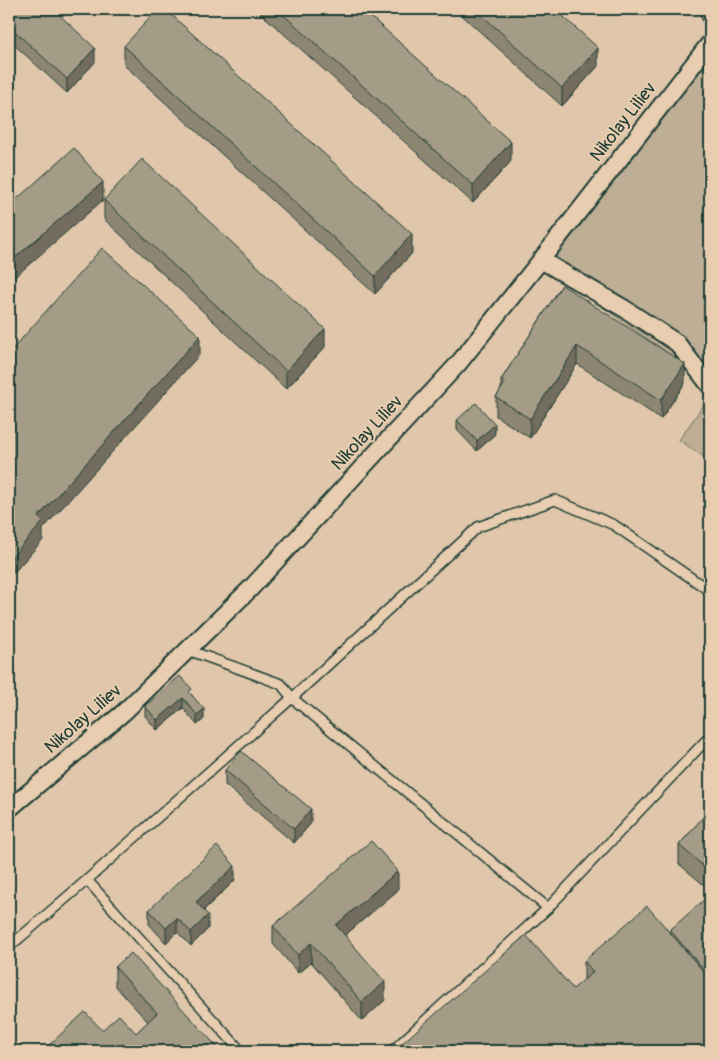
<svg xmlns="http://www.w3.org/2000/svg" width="719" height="1060" viewBox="0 0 719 1060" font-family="Pangolin,sans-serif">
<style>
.green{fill:#bdae95;stroke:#6e7664}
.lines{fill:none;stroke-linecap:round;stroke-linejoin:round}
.lane-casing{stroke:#1f3d34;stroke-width:12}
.street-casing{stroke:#1f3d34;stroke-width:20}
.lane{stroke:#e8cdb0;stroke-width:9}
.street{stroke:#e8cdb0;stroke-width:16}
.wall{fill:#8d8673;stroke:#1f3d34}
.shaded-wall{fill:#736d5e;stroke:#1f3d34}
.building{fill:#a49c86;stroke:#1f3d34}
.labels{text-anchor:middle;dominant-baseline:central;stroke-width:4;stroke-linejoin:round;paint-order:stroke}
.street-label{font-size:18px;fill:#1f3d34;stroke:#e8cdb0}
</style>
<rect width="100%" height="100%" fill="#e0c7ab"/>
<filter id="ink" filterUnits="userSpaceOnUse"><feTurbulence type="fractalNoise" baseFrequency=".02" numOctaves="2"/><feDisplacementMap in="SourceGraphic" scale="10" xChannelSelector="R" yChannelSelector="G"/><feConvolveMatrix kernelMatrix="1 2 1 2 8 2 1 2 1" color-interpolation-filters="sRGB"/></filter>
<g filter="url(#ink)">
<polygon class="green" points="710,59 710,461 679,440 709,397 699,375 547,268"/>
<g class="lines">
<g class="lane-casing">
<g id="lane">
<polyline points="704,9 710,25"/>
<polyline points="188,650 281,684 292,698 548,908"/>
<polyline points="87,880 241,1051"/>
<polyline points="9,947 87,880 292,698 478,527 555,500 614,525 710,591"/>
<polyline points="392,1051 548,908 710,736"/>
</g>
</g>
<g class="street-casing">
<g id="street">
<polyline points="541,260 625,309 677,343 710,386"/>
<polyline points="9,809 124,712 251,588 458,364 541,260 710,43"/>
</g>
</g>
<use href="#lane" class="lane"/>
<use href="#street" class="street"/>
</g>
<g class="wall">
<polygon points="9,9 95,62 67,93 9,40"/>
<polygon points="256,9 362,9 511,161 473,203"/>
<polygon points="455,9 555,9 598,66 562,106"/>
<polygon points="124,46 412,253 375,294 124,65"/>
<polygon points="104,200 325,347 286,389 104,219"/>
<polygon points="562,285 685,383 661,419 577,364 530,438 496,416 496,397 501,390 501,380"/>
<polygon points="457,420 495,434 477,451 457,430"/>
<polygon points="192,695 204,719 197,725 183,708 157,730 145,716 145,706"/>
<polygon points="225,770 311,823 294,843 225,785"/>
<polygon points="710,809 710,890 679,864 679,845"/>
<polygon points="235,880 204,910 208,929 191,946 177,932 166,943 149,924 149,910"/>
<polygon points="398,890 345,935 385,1000 362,1021 311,962 298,973 273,944 273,926"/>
<polygon points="710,902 710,1051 584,979 584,961 670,933 670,930"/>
<polygon points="115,967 221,1051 48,1051 48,1046 102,1030 136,1033 148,1022 115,986"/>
</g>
<g class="shaded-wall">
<polygon points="95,48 95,62 67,93 67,79"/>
<polygon points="598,48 598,66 562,106 562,88"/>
<polygon points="511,142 511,161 473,203 473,185"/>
<polygon points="103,182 103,200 9,282 9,263"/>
<polygon points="412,234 412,253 375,294 375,276"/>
<polygon points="325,329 325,347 286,389 286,371"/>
<polygon points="200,336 200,354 43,529 43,540 9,578 9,560 38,517"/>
<polygon points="577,346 577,364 530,438 530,419"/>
<polygon points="685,364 685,383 661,419 661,400"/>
<polygon points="495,424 495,434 477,451 477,441"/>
<polygon points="183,698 183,708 157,730 157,720"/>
<polygon points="204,709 204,719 197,725 197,715"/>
<polygon points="311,809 311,823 294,843 294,829"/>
<polygon points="235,866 235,880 196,917 196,902"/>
<polygon points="398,871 398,890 336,943 336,925"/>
<polygon points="208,915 208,929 191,946 191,932"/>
<polygon points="177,918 177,932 166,943 166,928"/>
<polygon points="311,943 311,962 298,973 298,955"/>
<polygon points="385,982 385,1000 362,1021 362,1002"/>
</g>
<g class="building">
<polygon points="9,9 53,9 95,48 67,79 9,26"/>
<polygon points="158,9 165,9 412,234 375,276 124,46"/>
<polygon points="277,9 362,9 511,142 473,185"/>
<polygon points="475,9 555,9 598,48 562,88"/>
<polygon points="74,148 103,182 9,263 9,206"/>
<polygon points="142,159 325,329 286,371 104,200"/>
<polygon points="102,248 200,336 38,517 43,522 9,560 9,499 11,497 9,495 9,353"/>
<polygon points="562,285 685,364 661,400 577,346 530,419 496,397 505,383 501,380"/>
<polygon points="476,403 495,424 477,441 457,420"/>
<polygon points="180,676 192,689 189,692 204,709 197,715 183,698 157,720 145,706"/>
<polygon points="241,751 311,809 294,829 225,770"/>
<polygon points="710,809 710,872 679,845"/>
<polygon points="371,841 398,871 336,925 385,982 362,1002 311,943 298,955 273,926"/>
<polygon points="217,846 235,866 196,902 208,915 191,932 177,918 166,928 149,910"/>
<polygon points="706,898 710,902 710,977 670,930"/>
<polygon points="647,906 710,979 710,1051 393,1051 526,935 573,989 593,972 584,961"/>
<polygon points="131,953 221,1051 52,1051 53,1051 48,1046 85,1012 102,1030 119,1015 136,1033 157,1013 115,967"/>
</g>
</g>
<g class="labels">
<g class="street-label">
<text transform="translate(623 122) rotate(-52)">Nikolay Liliev</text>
<text transform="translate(367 433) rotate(-47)">Nikolay Liliev</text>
<text transform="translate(83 719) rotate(-41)">Nikolay Liliev</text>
</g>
</g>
<rect width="719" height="1060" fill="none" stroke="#e8cdb0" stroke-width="30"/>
<rect x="15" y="15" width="689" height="1030" fill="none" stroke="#1f3d34" stroke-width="2" filter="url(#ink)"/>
</svg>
